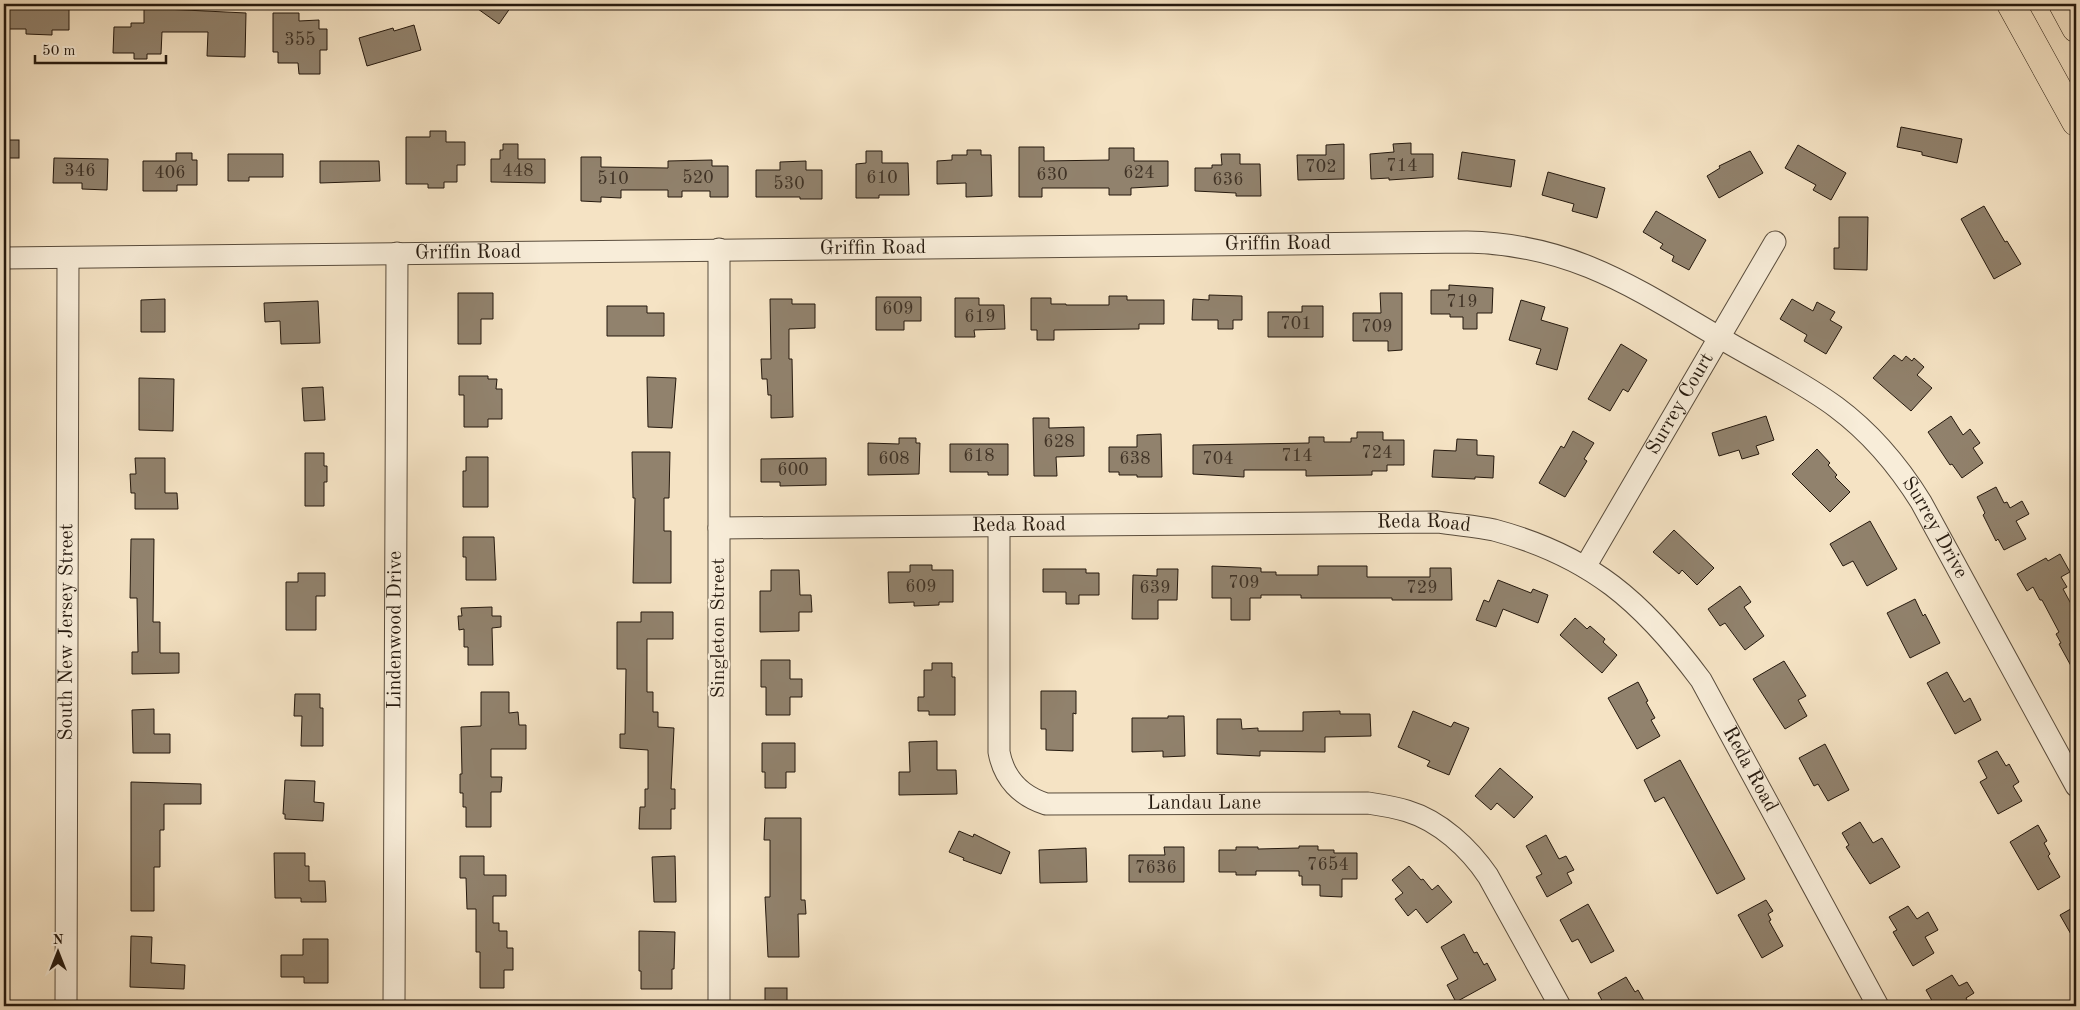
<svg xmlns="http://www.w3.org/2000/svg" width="2080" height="1010" viewBox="0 0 2080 1010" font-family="'Old Standard TT',serif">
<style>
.building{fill:#91826d;stroke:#25190e}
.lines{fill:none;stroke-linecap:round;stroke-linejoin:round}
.minor-casing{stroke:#594c3c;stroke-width:23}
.primary-casing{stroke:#25190e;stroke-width:29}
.minor{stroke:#f8edd9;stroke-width:21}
.primary{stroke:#f5e3c4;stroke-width:28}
.labels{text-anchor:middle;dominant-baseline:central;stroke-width:4.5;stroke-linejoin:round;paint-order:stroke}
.number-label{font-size:18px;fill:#403326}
.street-label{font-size:20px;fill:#25190e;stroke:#f8edd9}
</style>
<rect width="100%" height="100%" fill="#f5e3c4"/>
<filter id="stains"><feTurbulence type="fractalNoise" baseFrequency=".004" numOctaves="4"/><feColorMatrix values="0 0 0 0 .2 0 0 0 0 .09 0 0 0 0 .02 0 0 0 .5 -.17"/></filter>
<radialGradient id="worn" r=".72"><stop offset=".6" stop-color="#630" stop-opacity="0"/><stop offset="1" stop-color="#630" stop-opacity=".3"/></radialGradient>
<g class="building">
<polygon points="471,4 513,4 499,24"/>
<polygon points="8,6 69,7 69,30 52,30 52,35 26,34 26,29 8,29"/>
<polygon points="144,8 246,13 245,57 207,56 208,32 162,32 161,54 147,54 147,59 134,59 134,53 113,53 114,27 131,27 131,23 144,23"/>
<polygon points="273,13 299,13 299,21 319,20 319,29 327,29 327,50 320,50 320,74 299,74 298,63 278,63 278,52 273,52"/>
<polygon points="414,25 421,50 367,66 359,38 393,28 394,31"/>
<polygon points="1901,127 1962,139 1957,163 1922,155 1922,152 1897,147"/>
<polygon points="430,131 446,131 446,142 465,142 465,165 457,165 457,182 444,182 444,188 428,188 428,184 406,184 406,137 430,137"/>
<rect x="4" y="140" width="15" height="18"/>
<polygon points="1411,143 1411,154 1433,154 1433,177 1389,180 1389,178 1371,179 1370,154 1394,152 1393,144"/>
<polygon points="503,144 518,144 518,159 545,159 545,183 491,182 491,159 500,159 500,150 503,150"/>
<polygon points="1344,144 1344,179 1298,180 1297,155 1326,155 1326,145"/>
<polygon points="1798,145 1846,173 1831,200 1813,190 1816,185 1785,168"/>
<polygon points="1019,147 1044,147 1044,161 1109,160 1109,148 1134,148 1134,161 1168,161 1168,186 1131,188 1131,195 1109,195 1109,188 1042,188 1042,197 1019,197"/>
<polygon points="967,150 981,150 981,155 991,155 992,196 966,197 966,183 937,184 937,161 952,160 952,155 967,155"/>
<polygon points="866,151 882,151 882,163 908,163 909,195 879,195 879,198 856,198 856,164 866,163"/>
<polygon points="1750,151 1763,173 1719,198 1707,176 1720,168 1719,166"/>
<polygon points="1462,152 1515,160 1511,187 1458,179"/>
<polygon points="176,153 192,153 192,160 197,160 197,185 177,185 177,191 143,191 143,161 176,161"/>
<polygon points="228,154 283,154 283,177 249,177 249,181 228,181"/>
<polygon points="1221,154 1240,154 1240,164 1260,164 1261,196 1236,196 1236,193 1195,191 1195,168 1212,168 1212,165 1222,165"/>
<polygon points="581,157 601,157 601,167 668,168 668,161 712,160 712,166 728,166 728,197 710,197 710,191 682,191 682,197 668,197 668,190 621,190 621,198 601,197 601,202 581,201"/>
<polygon points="54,158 108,159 107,190 82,189 82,183 53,183"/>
<polygon points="320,161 379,161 380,181 320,183"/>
<polygon points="806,161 806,170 822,170 822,199 800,199 800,197 756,197 756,170 780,170 780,162"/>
<polygon points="1548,172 1605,188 1597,218 1572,211 1574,204 1542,195"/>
<polygon points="1984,206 2005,242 2007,241 2021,264 1994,279 1961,219"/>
<polygon points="1656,211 1706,240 1689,270 1672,261 1674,256 1660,248 1663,244 1643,232"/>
<polygon points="1839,217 1868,217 1867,270 1834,269 1834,248 1839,248"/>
<polygon points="1449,285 1493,288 1492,313 1477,313 1477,329 1463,329 1463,317 1450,317 1450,314 1431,314 1431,290 1449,290"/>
<polygon points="458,293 493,293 493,319 481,319 481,344 458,344"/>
<polygon points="1380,293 1402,293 1402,350 1388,351 1388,341 1353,341 1353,313 1381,313"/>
<polygon points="1209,295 1242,296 1242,320 1233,320 1233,329 1218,329 1218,320 1192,320 1193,299 1209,300"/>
<polygon points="1109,296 1127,296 1127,300 1164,300 1164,324 1139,324 1139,329 1054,330 1054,340 1037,340 1037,330 1031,330 1031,298 1051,298 1051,304 1066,304 1066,305 1109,305"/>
<polygon points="876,297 921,297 921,321 904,321 904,330 876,330"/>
<polygon points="955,298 979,298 979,305 1004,305 1005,329 974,330 975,337 955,337"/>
<polygon points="165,299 165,332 141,332 141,300"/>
<polygon points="770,299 792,299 792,304 815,304 815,328 789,329 789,359 792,359 793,417 771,418 771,395 768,395 767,379 762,379 761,359 771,359"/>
<polygon points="1792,299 1813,311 1817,302 1835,312 1830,320 1842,327 1826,354 1804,341 1807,335 1780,319"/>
<polygon points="1521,300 1545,307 1541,320 1568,328 1557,370 1536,364 1541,349 1509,340"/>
<polygon points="318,301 320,343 281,344 280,321 265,322 264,303"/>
<polygon points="607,306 647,306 647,313 664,313 664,336 607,336"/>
<polygon points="1302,306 1323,306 1323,337 1268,337 1268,312 1302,312"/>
<polygon points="1621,344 1647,360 1628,392 1623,389 1610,411 1588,399"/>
<polygon points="1894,355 1902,361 1906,356 1912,361 1914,358 1924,367 1917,375 1932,388 1911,411 1873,378"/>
<polygon points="459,376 488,376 488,379 497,379 496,389 502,389 502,419 488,419 488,427 464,427 464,395 459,395"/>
<polygon points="647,377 676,378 672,428 648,427"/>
<polygon points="139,378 174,379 173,431 139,430"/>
<polygon points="323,387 325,420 304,421 302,388"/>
<polygon points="1766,416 1774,440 1756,446 1759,454 1742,459 1739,450 1719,456 1712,433"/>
<polygon points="1951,416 1963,435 1970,429 1980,443 1973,448 1983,463 1962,478 1952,464 1950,465 1928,432"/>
<polygon points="1033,418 1049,418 1049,428 1084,427 1084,456 1056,457 1057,476 1034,476"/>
<polygon points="1573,431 1594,443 1584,459 1587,461 1565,497 1539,483 1561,446 1564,448"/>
<polygon points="1357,432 1383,432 1383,440 1404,440 1404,465 1387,465 1387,471 1372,471 1372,475 1306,476 1306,470 1244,470 1244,477 1193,474 1193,445 1309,443 1309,437 1324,437 1324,442 1351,442 1351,438 1357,438"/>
<polygon points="1161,434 1162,477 1137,477 1137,475 1119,475 1119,472 1109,472 1109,447 1137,447 1137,435"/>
<polygon points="899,438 916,438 916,443 920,443 919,474 868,475 868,443 899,444"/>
<polygon points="1457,439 1477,440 1477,455 1494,456 1493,478 1475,477 1475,479 1432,477 1434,450 1456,451"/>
<polygon points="950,444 1008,444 1008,475 988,475 988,472 950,472"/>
<polygon points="1817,449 1830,463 1828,465 1837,475 1835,477 1850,492 1830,512 1792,474"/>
<polygon points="632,452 670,452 669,498 664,498 664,531 671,531 671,583 633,583 635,498 633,498"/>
<polygon points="305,453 324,453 324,466 327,466 327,482 324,482 324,506 305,506"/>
<polygon points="466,457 488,457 488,507 463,507 463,471 466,471"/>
<polygon points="135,458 165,458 165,493 177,493 178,509 135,509 135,493 131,493 130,474 136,474"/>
<polygon points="826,458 826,485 780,486 780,482 761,482 761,459"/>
<polygon points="1996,487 2004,503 2007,502 2010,508 2022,501 2029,514 2016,521 2026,539 2004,550 1998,539 1996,541 1983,515 1985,513 1977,497"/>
<polygon points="1870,521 1897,569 1867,586 1853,561 1843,566 1830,544"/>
<polygon points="1674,530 1714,568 1697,585 1682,570 1679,574 1653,552"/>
<polygon points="463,537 494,537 496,580 466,580 466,557 463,557"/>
<polygon points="131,539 154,539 153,622 160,622 160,653 179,653 179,673 132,674 132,652 138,652 137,598 130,598"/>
<polygon points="2060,554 2070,572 2061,577 2067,587 2063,589 2076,613 2076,675 2059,644 2061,643 2056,634 2059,632 2042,600 2040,600 2033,587 2027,591 2017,574 2046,558 2048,561"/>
<polygon points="910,565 932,565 932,570 953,570 953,602 939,602 939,605 914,606 914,602 889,603 888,572 910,572"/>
<polygon points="1212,566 1261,568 1261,572 1276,572 1276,575 1318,575 1318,566 1367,566 1367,577 1430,577 1430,568 1451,568 1452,600 1392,600 1392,598 1301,598 1301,595 1261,595 1261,598 1250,598 1250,620 1231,620 1231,598 1212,598"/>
<polygon points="1043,569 1086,569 1086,573 1099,573 1099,595 1079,595 1079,604 1066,604 1066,592 1043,592"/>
<polygon points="1157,569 1178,569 1177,600 1158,600 1158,619 1132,619 1133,575 1157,576"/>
<polygon points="771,570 799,570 800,595 811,595 812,612 799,612 799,631 760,632 760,591 771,591"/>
<polygon points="298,573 325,573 325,596 316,596 316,630 286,630 286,582 298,582"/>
<polygon points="1498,580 1531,593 1533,589 1548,595 1538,623 1503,609 1496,627 1476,620 1484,600 1489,602"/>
<polygon points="1740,586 1751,602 1744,607 1764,636 1745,650 1725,623 1720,626 1708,609"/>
<polygon points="1915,599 1923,616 1925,614 1940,643 1910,658 1887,613"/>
<polygon points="492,607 492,616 501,616 501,627 492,628 493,665 468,665 468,647 464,647 464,629 459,630 458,616 462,616 461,608"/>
<polygon points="641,612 673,612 673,639 647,639 647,692 653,692 653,712 658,712 658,727 674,728 671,789 675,789 675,809 671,809 671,829 639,829 640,807 645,807 645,789 648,789 648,750 620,748 620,734 625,734 626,669 617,669 617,622 641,622"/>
<polygon points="1575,618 1587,629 1590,626 1605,639 1603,642 1617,655 1602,673 1560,635"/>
<polygon points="761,660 790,660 790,679 802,679 802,697 790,697 790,715 766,715 766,687 761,687"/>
<polygon points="1784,661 1806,696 1798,700 1807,716 1785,729 1753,679"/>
<polygon points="932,663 952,663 952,677 955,677 955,715 929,715 929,711 918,711 918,697 924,697 924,670 932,670"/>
<polygon points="1947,672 1964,702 1970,698 1981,720 1955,734 1927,683"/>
<polygon points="1638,682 1648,701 1646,702 1655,718 1651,720 1660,736 1637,749 1608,698"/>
<polygon points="1041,691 1076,691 1076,714 1073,713 1073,751 1046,750 1046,729 1041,729"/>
<polygon points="481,692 509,692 509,713 518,712 519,725 526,725 526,749 491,749 491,777 502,777 501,792 491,792 491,827 466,827 466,807 463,807 463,793 460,793 460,774 462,774 461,727 481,726"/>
<polygon points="295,694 320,694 320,708 323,708 323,746 301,746 302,716 294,716"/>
<polygon points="154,709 154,734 170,734 170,753 133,753 132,710"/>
<polygon points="1340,711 1340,714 1370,714 1371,736 1325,737 1325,752 1260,751 1260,756 1217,754 1217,719 1241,719 1242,729 1258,728 1258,731 1303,731 1303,712"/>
<polygon points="1413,711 1451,727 1454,722 1469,728 1449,775 1427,766 1430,761 1398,747"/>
<polygon points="1168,716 1184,716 1185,756 1163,757 1163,751 1132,752 1132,718 1168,718"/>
<polygon points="937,741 937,770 956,770 957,794 899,795 899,772 910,772 909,742"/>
<polygon points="762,743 795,743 795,772 786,772 786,788 765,788 765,772 762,772"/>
<polygon points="1825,744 1849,790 1828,801 1818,784 1814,786 1799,758"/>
<polygon points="1997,751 2006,766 2009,764 2019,782 2013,786 2022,801 1998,814 1980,782 1987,778 1978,761"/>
<polygon points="1680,760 1745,879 1717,894 1664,797 1655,802 1644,780"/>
<polygon points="1500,768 1533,797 1514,818 1497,803 1491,810 1475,796"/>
<polygon points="285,780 315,781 314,802 324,803 323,821 285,819 285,814 283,814"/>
<polygon points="131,782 201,784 201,804 164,804 164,830 160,830 160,867 154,867 154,911 131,911"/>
<polygon points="765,818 801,818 801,900 805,900 806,914 798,914 799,957 768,957 765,897 770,897 770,840 764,840"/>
<polygon points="1860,822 1873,843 1882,838 1900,867 1870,884 1846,847 1849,845 1842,833"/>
<polygon points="2038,825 2047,841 2044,843 2050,854 2048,856 2060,877 2038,890 2010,842"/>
<polygon points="959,831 973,837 974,834 1010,852 1001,874 963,860 964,858 949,852"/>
<polygon points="1546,835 1559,859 1566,856 1574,870 1567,873 1572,883 1547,897 1536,877 1542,874 1526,846"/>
<polygon points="1299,846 1318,846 1318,850 1334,850 1334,853 1357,853 1357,879 1342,879 1342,897 1320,896 1320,885 1302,885 1302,876 1299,876 1299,871 1256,871 1256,875 1236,875 1236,872 1219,872 1219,850 1236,850 1236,847 1258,847 1258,849 1299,848"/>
<polygon points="1164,847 1184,847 1184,882 1129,882 1129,855 1165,855"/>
<polygon points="1086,848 1087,882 1040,883 1039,850"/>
<polygon points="274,853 305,853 305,866 309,866 309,881 325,881 326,902 301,902 301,898 275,898"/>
<polygon points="460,856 484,856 484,875 506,875 506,896 493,896 493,923 499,923 499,931 507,931 507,948 513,948 513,970 504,970 504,988 480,988 480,952 476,952 476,909 467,909 466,878 460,878"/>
<polygon points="675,856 676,902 654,902 652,857"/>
<polygon points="1409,866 1421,880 1423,879 1432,890 1438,885 1452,902 1427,923 1416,909 1408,916 1395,899 1403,893 1392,880"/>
<polygon points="1766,900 1773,911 1768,914 1771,920 1769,921 1783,946 1762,958 1738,915"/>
<polygon points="1588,904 1614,951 1591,963 1578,939 1572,942 1560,920"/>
<polygon points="1908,906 1917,919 1928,912 1938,930 1925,937 1934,953 1913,966 1893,932 1897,930 1889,917"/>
<polygon points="2076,906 2076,943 2060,915"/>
<polygon points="639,931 675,932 674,969 672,969 672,989 641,989 641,971 639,971"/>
<polygon points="1464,934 1474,953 1477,952 1484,965 1487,963 1496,980 1456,1002 1447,985 1458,979 1441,947"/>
<polygon points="131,936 152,937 151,963 185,965 184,989 130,987"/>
<polygon points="303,939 328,939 328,983 304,983 304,977 281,977 281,955 303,955"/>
<polygon points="1952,975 1959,986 1967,982 1974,993 1966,998 1970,1006 1935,1006 1926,990"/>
<polygon points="1626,977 1635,992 1638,990 1647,1006 1605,1006 1598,993"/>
<rect x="765" y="988" width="22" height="18"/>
</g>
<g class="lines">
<g class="minor-casing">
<g id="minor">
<path id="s1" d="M 4,258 L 1467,242 C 1572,244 1635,288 1722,339 C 1759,361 1801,381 1836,407 C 1871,433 1898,465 1921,502 L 2076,786"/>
<path id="s2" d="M 999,526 L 999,752 C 1004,779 1021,796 1046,804 L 1368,803 C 1381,805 1394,807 1407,811 C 1440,821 1469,848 1488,876 L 1560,1006"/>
<path id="s3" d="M 719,528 L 1438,522 C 1456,525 1476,526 1494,530 C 1591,556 1643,602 1701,680 L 1878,1006"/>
<path id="s4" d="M 1585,567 L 1775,242"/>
<path id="s5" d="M 66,1006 L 68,258"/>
<path id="s6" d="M 394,1006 L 397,253"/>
<polyline points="719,1006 719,249"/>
</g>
</g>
<g class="primary-casing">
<g id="primary">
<polyline points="2011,4 2076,122"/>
<polyline points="2063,4 2076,28"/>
</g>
</g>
<use href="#minor" class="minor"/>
<use href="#primary" class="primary"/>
</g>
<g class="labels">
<g class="number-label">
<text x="300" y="40">355</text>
<text x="1402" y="166">714</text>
<text x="1321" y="167">702</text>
<text x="80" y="171">346</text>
<text x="518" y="171">448</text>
<text x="170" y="173">406</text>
<text x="1139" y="173">624</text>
<text x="1052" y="175">630</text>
<text x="698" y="178">520</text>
<text x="882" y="178">610</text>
<text x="613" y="179">510</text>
<text x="1228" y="180">636</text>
<text x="789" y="184">530</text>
<text x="1462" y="302">719</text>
<text x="898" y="309">609</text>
<text x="980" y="317">619</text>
<text x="1296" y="324">701</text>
<text x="1377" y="327">709</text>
<text x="1059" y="442">628</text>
<text x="1377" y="453">724</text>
<text x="979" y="456">618</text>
<text x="1297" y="456">714</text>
<text x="894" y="459">608</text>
<text x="1135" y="459">638</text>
<text x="1218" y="459">704</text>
<text x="793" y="470">600</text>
<text x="1244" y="583">709</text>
<text x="921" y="587">609</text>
<text x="1155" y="588">639</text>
<text x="1422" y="588">729</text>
<text x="1328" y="865">7654</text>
<text x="1156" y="868">7636</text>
</g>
<g class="street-label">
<text stroke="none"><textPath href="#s1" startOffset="1274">Griffin Road</textPath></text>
<text stroke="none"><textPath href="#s1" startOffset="869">Griffin Road</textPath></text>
<text stroke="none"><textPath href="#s1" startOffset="464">Griffin Road</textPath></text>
<text stroke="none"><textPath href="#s4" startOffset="189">Surrey Court</textPath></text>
<text stroke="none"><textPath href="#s3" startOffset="705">Reda Road</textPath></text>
<text stroke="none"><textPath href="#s3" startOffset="300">Reda Road</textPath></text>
<text stroke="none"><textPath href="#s1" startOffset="2030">Surrey Drive</textPath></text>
<text transform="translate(719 628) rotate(-90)">Singleton Street</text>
<text stroke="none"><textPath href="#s6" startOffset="376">Lindenwood Drive</textPath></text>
<text stroke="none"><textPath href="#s5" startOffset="374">South New Jersey Street</textPath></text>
<text stroke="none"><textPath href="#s3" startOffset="1139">Reda Road</textPath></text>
<text stroke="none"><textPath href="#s2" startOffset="458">Landau Lane</textPath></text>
</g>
</g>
<rect width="2080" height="1010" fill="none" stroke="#f5e3c4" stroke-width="20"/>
<rect x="5" y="5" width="2070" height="1000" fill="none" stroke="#25190e" stroke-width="2.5"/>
<rect x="10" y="10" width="2060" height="990" fill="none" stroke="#25190e"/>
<g transform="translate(58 952)" stroke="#f8edd9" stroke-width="4" paint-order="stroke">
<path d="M0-4L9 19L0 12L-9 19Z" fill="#25190e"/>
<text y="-8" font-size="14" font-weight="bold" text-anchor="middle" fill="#25190e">N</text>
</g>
<path d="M35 55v8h131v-8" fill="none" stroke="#25190e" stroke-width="2.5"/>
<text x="42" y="55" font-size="15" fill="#25190e" stroke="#f8edd9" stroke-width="4" paint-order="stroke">50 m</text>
<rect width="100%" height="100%" filter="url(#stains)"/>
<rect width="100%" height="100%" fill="url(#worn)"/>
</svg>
